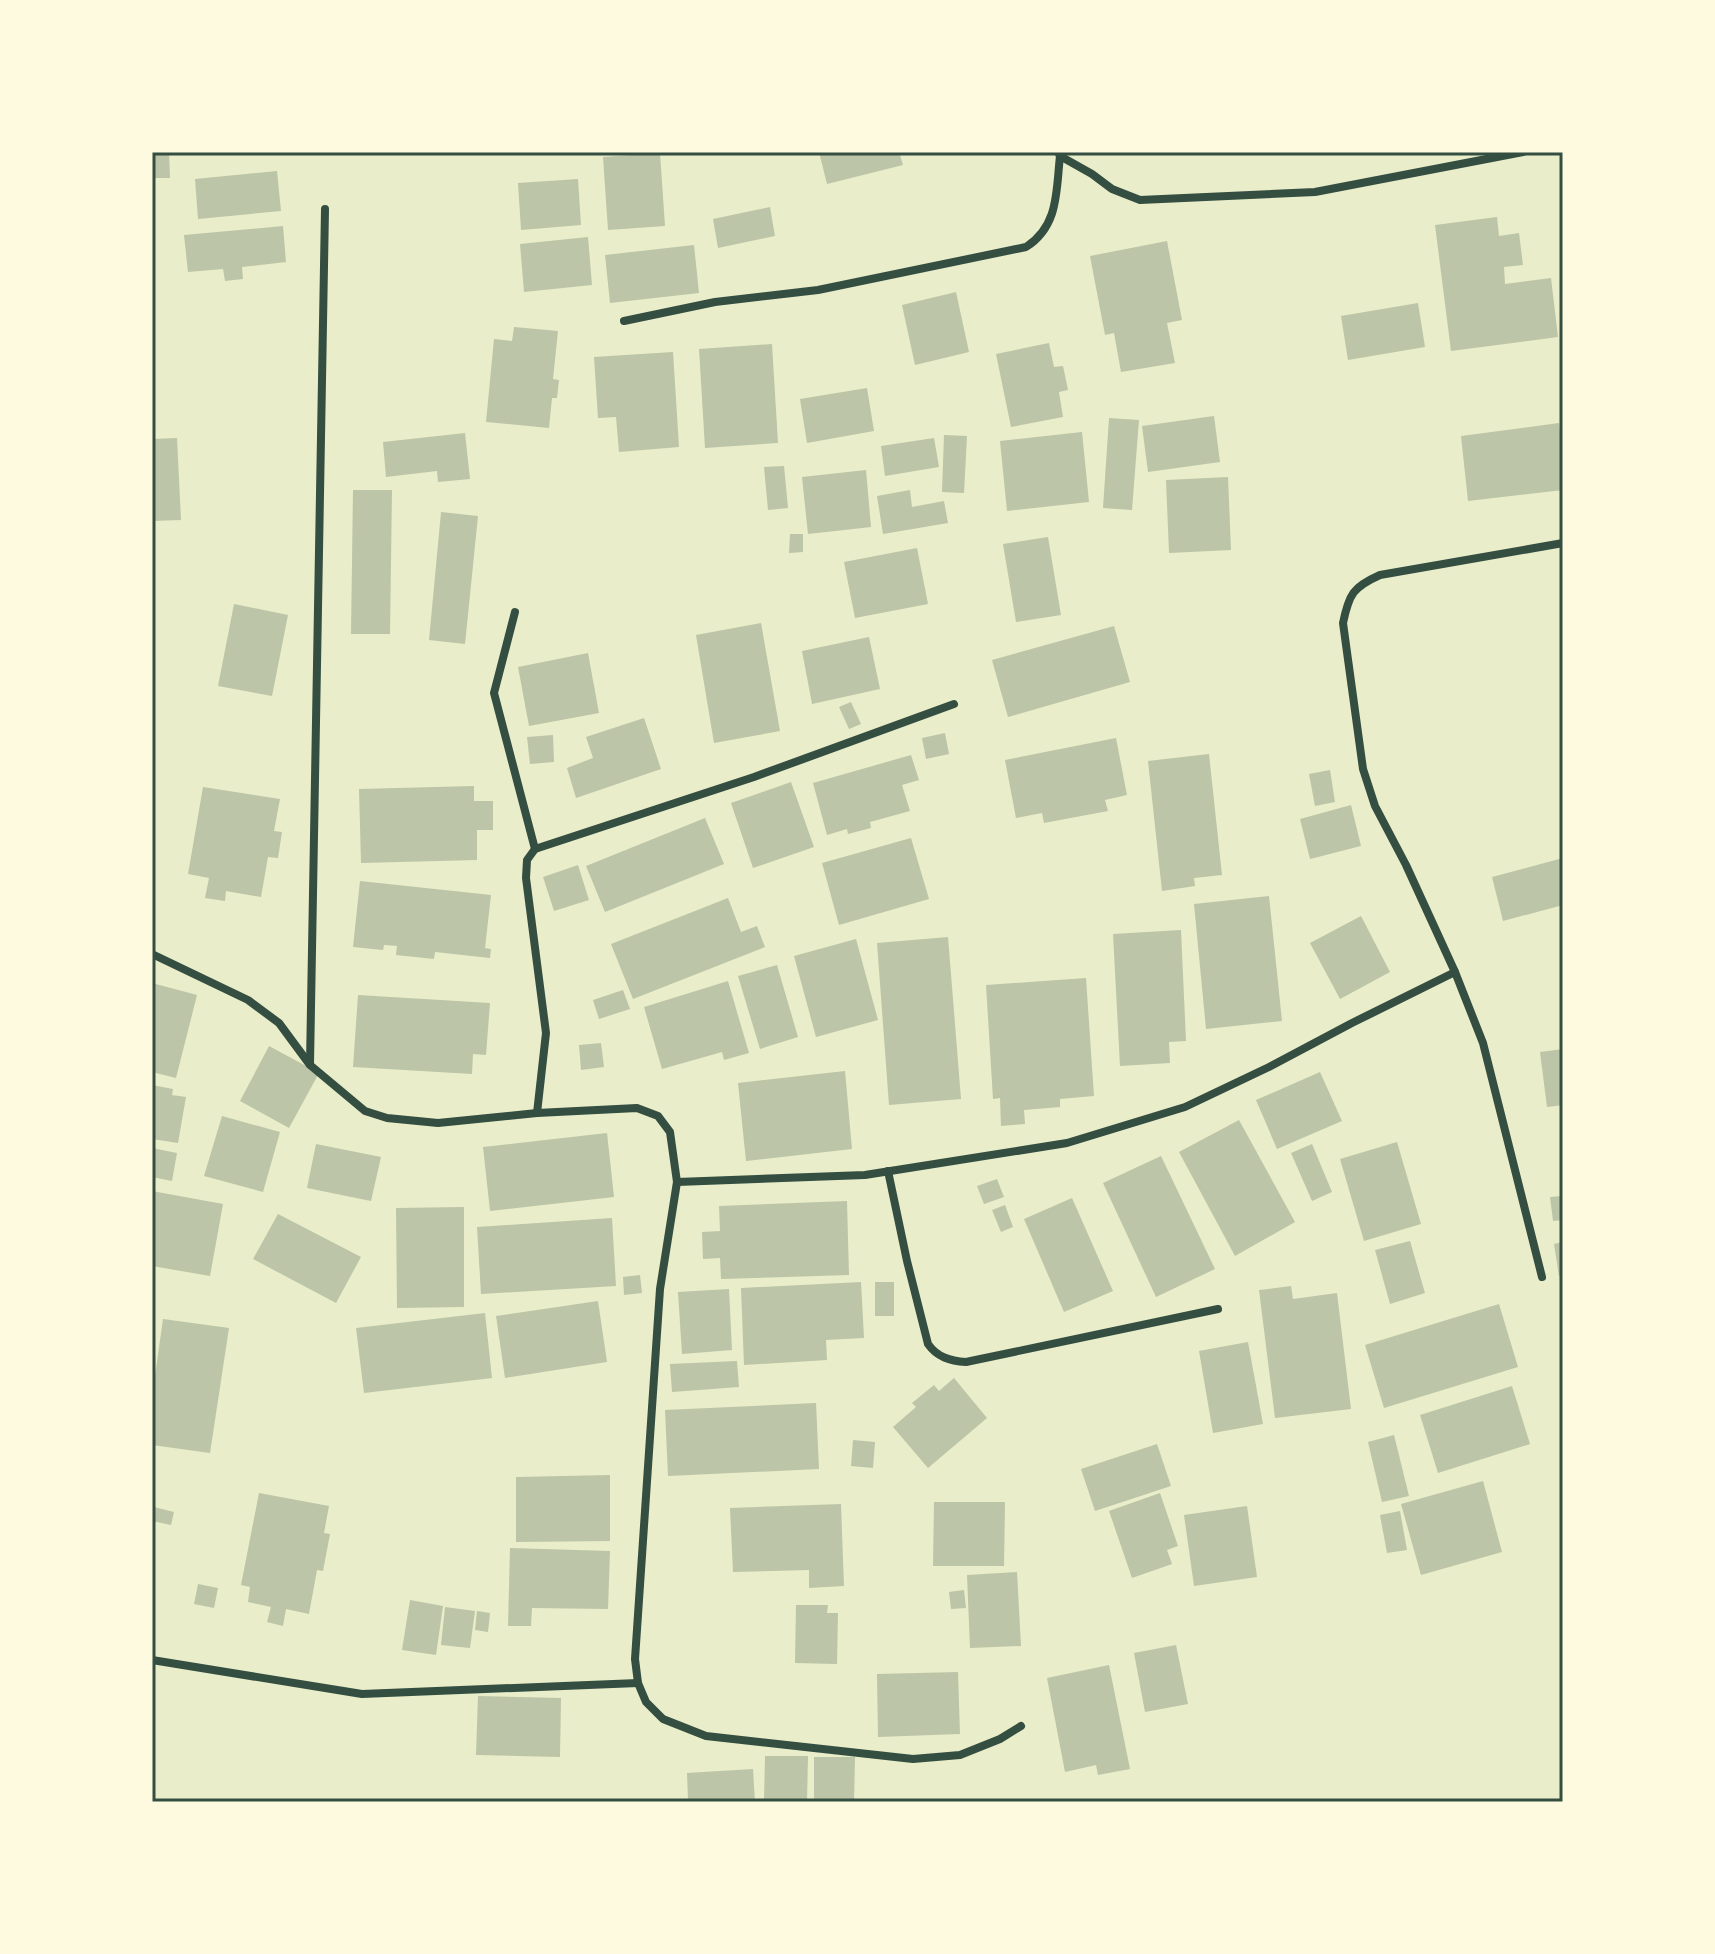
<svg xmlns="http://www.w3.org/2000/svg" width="1715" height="1954" viewBox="0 0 1715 1954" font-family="'Exo 2',sans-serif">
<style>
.building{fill:#bcc5a7}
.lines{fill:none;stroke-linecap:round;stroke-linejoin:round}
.minor{stroke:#344e41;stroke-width:8}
.neatline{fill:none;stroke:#344e41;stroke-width:3}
</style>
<rect width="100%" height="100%" fill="#e9edc9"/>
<g class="building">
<polygon points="152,152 169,152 170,178 152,178"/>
<polygon points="819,152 899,152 903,165 827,184"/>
<polygon points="660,153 665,226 608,230 603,157"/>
<polygon points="277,171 281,211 198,219 195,179"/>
<polygon points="578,179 581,225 521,230 518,183"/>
<polygon points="770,207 775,236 718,248 713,219"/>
<polygon points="1497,217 1499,236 1519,233 1523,265 1504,267 1505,284 1551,278 1558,337 1451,351 1435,225"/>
<polygon points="283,226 286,262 242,267 243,279 225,281 223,269 188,272 184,235"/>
<polygon points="588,237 592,285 524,292 520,244"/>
<polygon points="1167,241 1182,320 1167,323 1175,363 1121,372 1114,333 1105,335 1090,256"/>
<polygon points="694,245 699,293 610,303 605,255"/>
<polygon points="956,292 969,352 915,365 902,305"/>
<polygon points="1418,303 1425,347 1348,360 1341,316"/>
<polygon points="514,327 558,331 553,379 559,380 557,398 552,398 549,428 486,422 494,339 512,341"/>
<polygon points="1049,343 1054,367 1063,366 1068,390 1059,392 1063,417 1011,427 996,354"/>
<polygon points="772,344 778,443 705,448 699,349"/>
<polygon points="673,352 679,447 619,452 616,417 598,418 594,357"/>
<polygon points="867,388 874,431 807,443 800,399"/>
<polygon points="1214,416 1220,462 1148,472 1142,426"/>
<polygon points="1109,418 1139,420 1132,510 1103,508"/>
<polygon points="1559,423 1563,462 1563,490 1468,501 1461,436"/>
<polygon points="1082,432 1089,502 1007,511 1000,441"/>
<polygon points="465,433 470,479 438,482 437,471 386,477 383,442"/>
<polygon points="944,435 967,436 964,493 942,492"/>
<polygon points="177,438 181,520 152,521 152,439"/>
<polygon points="934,438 939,467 885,476 881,446"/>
<polygon points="784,466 788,508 768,510 764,467"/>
<polygon points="866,470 871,527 808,534 802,477"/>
<polygon points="1228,477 1231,550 1169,553 1166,480"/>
<polygon points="353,490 392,490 390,634 351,634"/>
<polygon points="910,490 912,507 944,501 948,523 883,534 877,496"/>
<polygon points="441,512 478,516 465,644 429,640"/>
<polygon points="790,534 803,534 803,552 789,553"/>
<polygon points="1048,537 1061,615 1016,622 1003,544"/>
<polygon points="917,548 928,604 855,618 844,562"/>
<polygon points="234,604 288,615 272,696 218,686"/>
<polygon points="761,623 780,731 714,743 696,635"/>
<polygon points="1114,626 1130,682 1008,717 992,660"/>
<polygon points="869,637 880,689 812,704 802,651"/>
<polygon points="588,653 599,713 529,726 518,667"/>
<polygon points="851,702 861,724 849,729 839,707"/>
<polygon points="644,718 661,769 576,798 567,768 593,758 586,737"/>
<polygon points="945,733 949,754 926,759 922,738"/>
<polygon points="553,735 554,762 530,764 527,737"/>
<polygon points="1116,738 1127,795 1105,800 1108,811 1044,823 1042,813 1016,818 1005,760"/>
<polygon points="1209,754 1222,875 1194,878 1195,886 1162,891 1148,761"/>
<polygon points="911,755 919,780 902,785 910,811 870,822 871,828 848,834 847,829 827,835 813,783"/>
<polygon points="1330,770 1335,802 1315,806 1309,774"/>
<polygon points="791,782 814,847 753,868 731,803"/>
<polygon points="474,786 474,801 493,801 493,830 477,830 477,860 361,863 359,789"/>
<polygon points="203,787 280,799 274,831 282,832 278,858 268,857 261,897 226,891 225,901 205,898 209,878 188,874"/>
<polygon points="1351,805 1361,846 1310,859 1300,819"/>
<polygon points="705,818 724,864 605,912 586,866"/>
<polygon points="911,838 929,899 839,925 822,863"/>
<polygon points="1563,858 1563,905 1503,921 1492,877"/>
<polygon points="578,865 589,900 554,911 543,877"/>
<polygon points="360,881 491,895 485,948 491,949 490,958 435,952 434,959 396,955 397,946 384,945 383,950 353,947"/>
<polygon points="1269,896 1282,1021 1206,1029 1194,904"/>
<polygon points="728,898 741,932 757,926 765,947 633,999 611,944"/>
<polygon points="1361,916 1390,972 1340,999 1310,943"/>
<polygon points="1181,930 1186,1041 1169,1042 1170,1063 1120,1066 1113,934"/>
<polygon points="948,937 961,1099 889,1105 877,943"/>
<polygon points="856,939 878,1020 816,1037 794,956"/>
<polygon points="777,965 798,1037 760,1049 738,976"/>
<polygon points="1086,978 1094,1096 1060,1099 1060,1107 1024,1110 1025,1124 1001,1126 1000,1098 993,1099 986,985"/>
<polygon points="728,981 749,1053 724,1060 722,1052 662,1069 644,1007"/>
<polygon points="152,983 197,995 176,1078 152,1072"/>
<polygon points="623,990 630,1009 599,1019 593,1000"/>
<polygon points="358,995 490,1003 486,1055 473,1054 472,1074 353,1067"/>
<polygon points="601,1043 604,1067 581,1070 579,1045"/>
<polygon points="269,1046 319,1073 289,1128 240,1101"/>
<polygon points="1563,1049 1563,1105 1547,1107 1540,1052"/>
<polygon points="845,1071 852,1149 746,1161 738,1083"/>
<polygon points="1320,1072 1342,1121 1277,1149 1256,1100"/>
<polygon points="152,1085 173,1089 172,1095 186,1097 178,1143 152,1139"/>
<polygon points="222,1116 280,1132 263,1192 204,1176"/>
<polygon points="1239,1120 1295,1222 1235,1256 1179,1152"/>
<polygon points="607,1133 614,1197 490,1211 483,1147"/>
<polygon points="1397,1142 1421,1224 1364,1241 1340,1159"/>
<polygon points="316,1144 381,1157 371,1201 307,1188"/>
<polygon points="1312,1144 1332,1192 1312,1201 1291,1153"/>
<polygon points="152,1148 177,1153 172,1181 152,1177"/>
<polygon points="1161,1156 1215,1269 1156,1297 1103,1183"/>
<polygon points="997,1179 1004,1197 984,1204 977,1186"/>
<polygon points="152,1191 223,1204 210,1276 152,1266"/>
<polygon points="1563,1196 1563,1220 1553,1221 1550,1197"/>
<polygon points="1072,1198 1113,1291 1064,1312 1024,1219"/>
<polygon points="847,1201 849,1275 721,1279 720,1258 703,1259 702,1232 720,1231 719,1206"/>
<polygon points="1005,1205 1013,1227 1001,1232 992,1210"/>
<polygon points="464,1207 464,1307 397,1308 396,1208"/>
<polygon points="278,1214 361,1257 336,1303 253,1259"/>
<polygon points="612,1218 616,1286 481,1294 477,1227"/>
<polygon points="1410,1241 1425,1293 1390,1304 1375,1250"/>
<polygon points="1563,1242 1563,1275 1559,1276 1554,1244"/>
<polygon points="640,1275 642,1293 624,1295 623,1277"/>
<polygon points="861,1282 864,1338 826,1340 827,1360 744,1365 741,1288"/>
<rect x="875" y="1282" width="19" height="34"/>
<polygon points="1291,1286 1293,1299 1337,1293 1351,1409 1275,1418 1259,1290"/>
<polygon points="729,1289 732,1350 682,1354 678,1292"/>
<polygon points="598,1301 607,1362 505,1378 496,1316"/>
<polygon points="1499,1304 1518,1367 1384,1408 1365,1345"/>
<polygon points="485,1313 492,1378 364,1393 356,1328"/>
<polygon points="163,1319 229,1328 210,1453 152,1445 152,1397"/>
<polygon points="1248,1342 1263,1424 1213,1433 1199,1351"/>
<polygon points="737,1361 739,1387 672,1392 670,1364"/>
<polygon points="954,1378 987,1418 928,1468 893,1427 916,1407 912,1403 934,1385 939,1391"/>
<polygon points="1512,1386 1530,1444 1438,1473 1420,1415"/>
<polygon points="816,1403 819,1469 668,1476 665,1410"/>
<polygon points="1394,1435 1409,1496 1382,1502 1368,1442"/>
<polygon points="853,1440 875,1442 873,1468 851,1466"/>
<polygon points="1157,1444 1171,1486 1095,1511 1081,1469"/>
<polygon points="610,1475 610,1541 516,1542 516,1477"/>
<polygon points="1483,1481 1502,1552 1421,1575 1401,1504"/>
<polygon points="259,1493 329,1506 324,1533 330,1534 323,1571 317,1570 309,1614 286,1609 283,1626 267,1622 271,1607 248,1602 250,1587 241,1585"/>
<polygon points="1160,1493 1178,1546 1167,1550 1172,1564 1132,1578 1109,1511"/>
<polygon points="934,1502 1005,1502 1004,1566 933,1566"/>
<polygon points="841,1504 844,1586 809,1588 809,1570 733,1572 730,1508"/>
<polygon points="1247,1506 1257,1577 1194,1586 1184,1515"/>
<polygon points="154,1507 174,1512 171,1525 152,1521"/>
<polygon points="1400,1511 1407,1550 1387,1553 1380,1515"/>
<polygon points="510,1548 610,1551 608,1609 532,1608 531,1626 508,1626"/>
<polygon points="1017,1572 1021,1646 970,1648 967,1575"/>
<polygon points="198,1584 218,1588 214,1608 194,1604"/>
<polygon points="964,1590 966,1608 951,1609 949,1592"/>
<polygon points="410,1600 443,1606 436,1655 402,1650"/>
<polygon points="796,1605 828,1605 827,1613 838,1613 837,1664 795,1663"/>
<polygon points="445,1607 475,1611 470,1648 441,1645"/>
<polygon points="477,1611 490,1613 488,1632 475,1630"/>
<polygon points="1176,1645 1188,1704 1145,1712 1134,1653"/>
<polygon points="1109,1665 1130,1769 1098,1775 1096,1765 1065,1772 1047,1678"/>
<polygon points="958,1672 960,1734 878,1737 877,1674"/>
<polygon points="478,1696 561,1698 560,1757 476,1755"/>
<polygon points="765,1756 808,1756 807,1802 764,1802"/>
<polygon points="814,1757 855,1757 854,1802 814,1802"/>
<polygon points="753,1769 755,1802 691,1802 691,1799 688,1799 687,1773"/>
</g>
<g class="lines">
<g class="minor">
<polyline points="1060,156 1092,174 1112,189 1140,200 1315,192 1523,152"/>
<path d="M 624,321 L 715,302 L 818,290 L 1026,247 C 1059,226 1056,191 1060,156 L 1058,152"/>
<polyline points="515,612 494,693 535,849"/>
<polyline points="152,954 248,1000 279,1023 310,1065 365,1111 387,1118 438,1123 537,1113 637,1108 658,1116 670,1132 677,1182 660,1289 635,1659 638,1683 646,1702 663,1719 706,1736 913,1759 960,1755 1000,1739 1021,1726"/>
<polyline points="310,1064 325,209"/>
<polyline points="537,1113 546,1033 526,878 527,860 535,849 754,777 954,704"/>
<path d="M 888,1171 L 907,1261 L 928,1344 C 937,1357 950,1361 966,1362 L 1218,1309"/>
<polyline points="677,1182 865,1175 1067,1143 1185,1107 1269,1067 1352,1023 1455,972"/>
<path d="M 1542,1277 L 1483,1043 L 1455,972 L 1406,865 L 1375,806 L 1363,769 L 1343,623 C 1349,594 1353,587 1380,575 L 1563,543"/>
<polyline points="152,1660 362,1694 638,1683"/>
</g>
</g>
<rect width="1715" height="1954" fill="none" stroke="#fefae0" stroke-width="308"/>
<rect x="154" y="154" width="1407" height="1646" class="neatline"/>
</svg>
